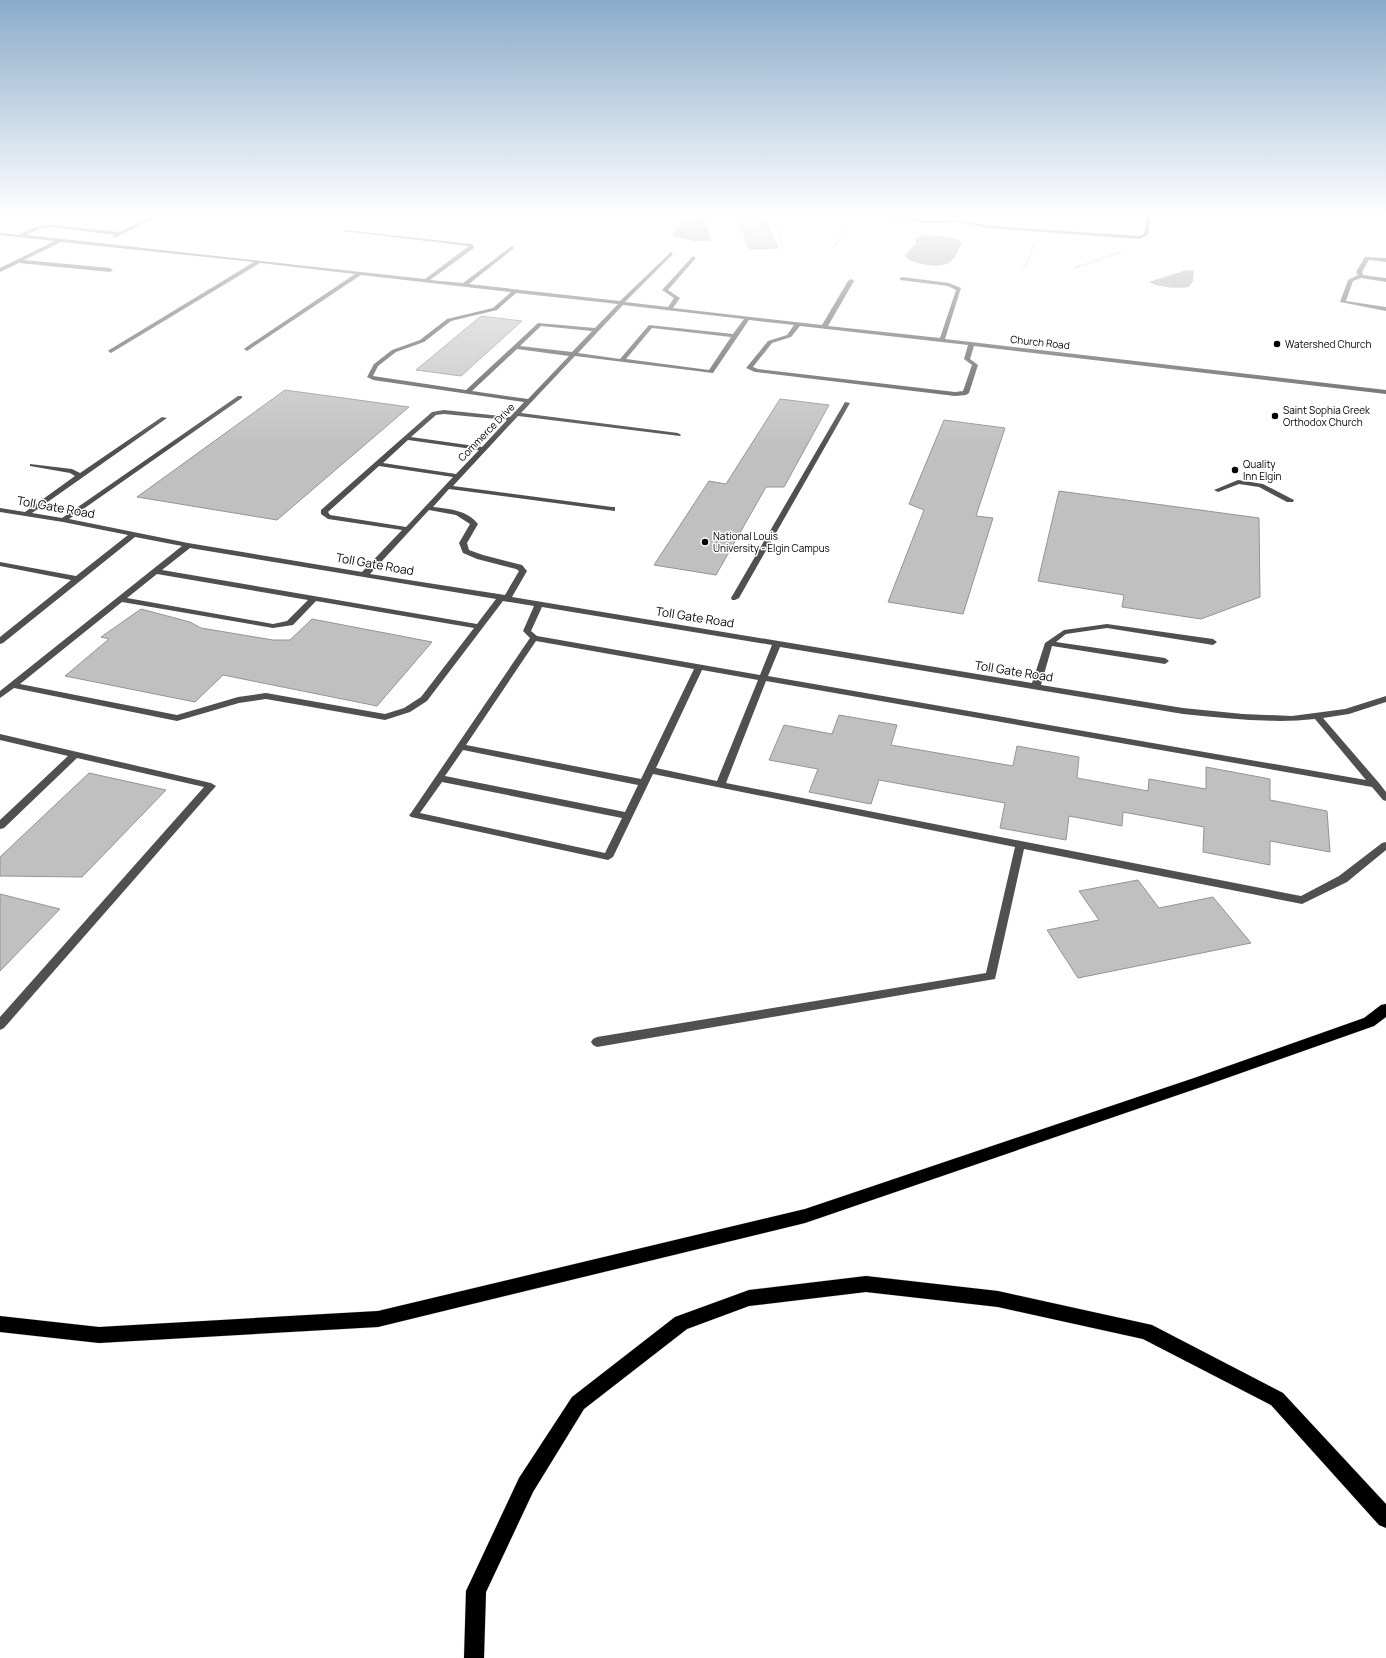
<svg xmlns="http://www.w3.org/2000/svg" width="1386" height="1658" viewBox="0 0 1386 1658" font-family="Manrope,sans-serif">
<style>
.water{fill:#9e9e9e}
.building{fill:#c0c0c0;stroke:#949494}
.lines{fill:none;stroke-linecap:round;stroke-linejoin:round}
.highway-casing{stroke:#dbdbdb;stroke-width:1}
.path{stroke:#727272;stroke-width:1.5;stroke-dasharray:0.5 1;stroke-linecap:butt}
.minor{fill:#505050;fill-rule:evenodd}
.highway{fill:#000;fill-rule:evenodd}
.poi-dot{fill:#000;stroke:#fff;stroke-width:1.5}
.labels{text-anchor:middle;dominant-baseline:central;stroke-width:3;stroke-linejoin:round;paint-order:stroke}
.far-street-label{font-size:10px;fill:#000;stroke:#fff}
.far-poi-label{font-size:10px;fill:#000;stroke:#fff;text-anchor:start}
.street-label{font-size:12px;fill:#000;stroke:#fff}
</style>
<rect width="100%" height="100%" fill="#fff"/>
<g class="water">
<path d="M 701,216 L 704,219 L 711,240 L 710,241 L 694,241 L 675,237 L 673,235 C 676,225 690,216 701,216 Z"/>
<path d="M 923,235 C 935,236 952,235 962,242 C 960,248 954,260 949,263 C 937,269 916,264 906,258 L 905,255 L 916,244 L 916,238 Z"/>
<path d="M 1186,270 L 1194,271 L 1193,281 L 1189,287 C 1181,289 1155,287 1149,282 Z"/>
</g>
<g class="building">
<polygon points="736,216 763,216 778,248 750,249"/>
<polygon points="481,316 522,321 461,376 416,370"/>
<polygon points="285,390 409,407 277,520 137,497"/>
<polygon points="780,399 829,405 784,487 766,487 716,575 654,565 709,481 726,484"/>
<polygon points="944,420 1005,428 976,516 993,518 963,614 888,602 924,510 909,504"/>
<polygon points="1059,491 1259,518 1260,597 1201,619 1122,607 1124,595 1038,581"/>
<polygon points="141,609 190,622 201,628 273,640 290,640 312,619 432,642 377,706 223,675 195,702 65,676 109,639 101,637"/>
<polygon points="839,715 897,725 891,745 1013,766 1017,746 1079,757 1077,778 1148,791 1149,779 1206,789 1206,767 1270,779 1270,800 1327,811 1330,852 1270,841 1270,865 1203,852 1204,827 1123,812 1122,826 1069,816 1066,840 1000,828 1005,803 879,780 871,804 809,792 818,769 769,760 784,725 832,734"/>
<polygon points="89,773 166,790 82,877 0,876 0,857"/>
<polygon points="1138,880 1159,908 1213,897 1251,943 1078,978 1047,930 1099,920 1079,891"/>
<polygon points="0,894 60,909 0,971"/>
</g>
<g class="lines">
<g class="highway-casing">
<g id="highway">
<polygon points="1386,1004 1386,1017 1374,1026 1207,1085 805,1223 378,1327 99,1343 0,1332 0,1316 99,1327 378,1311 805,1209 1197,1077 1364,1018 1381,1005"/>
<polygon points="866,1276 998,1291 1152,1325 1283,1393 1386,1504 1386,1528 1379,1525 1271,1405 1143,1339 998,1307 866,1292 749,1306 687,1329 584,1409 533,1492 486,1592 484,1658 464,1658 466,1591 519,1478 572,1397 675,1317 749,1290"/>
</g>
</g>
<g class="path">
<polyline points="722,217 730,216"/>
<polyline points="770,218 782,240 781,242"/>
<polyline points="1384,219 1386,217"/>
<polyline points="832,249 849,226"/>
<polyline points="1023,268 1026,266 1034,244"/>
<polyline points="1075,268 1121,252"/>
</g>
<g class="minor">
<path d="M 153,216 L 158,216 L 114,238 L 112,237 L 115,235 L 51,227 L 39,229 L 26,235 L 425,279 L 469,246 L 343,231 L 345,230 L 471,244 L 473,245 L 474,248 L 430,280 L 463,283 L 512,246 L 514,248 L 469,284 L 620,301 L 671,252 L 673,254 L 625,302 L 668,307 L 674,298 L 662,290 L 693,256 L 696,258 L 695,259 L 668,290 L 680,298 L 673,308 L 822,325 L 848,281 L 851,279 L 854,281 L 828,326 L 940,338 L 956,290 L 948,286 L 900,280 L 900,278 L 902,277 L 949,283 L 961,288 L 945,339 L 1386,390 L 1386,394 L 974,346 L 970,359 L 978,365 L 969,393 L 966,395 L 955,396 L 755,372 L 746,368 L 768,341 L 787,335 L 794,325 L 749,320 L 713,373 L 575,356 L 521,413 L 678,433 L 681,435 L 680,436 L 518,416 L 453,486 L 612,507 L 615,507 L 615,511 L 449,489 L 433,507 C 449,509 467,510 478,524 L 467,543 L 469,550 L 483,555 L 522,565 L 527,571 L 512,597 L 1032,683 L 1045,643 L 1064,630 L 1107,624 L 1213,639 L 1217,642 L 1213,645 L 1107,628 L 1066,634 L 1056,642 L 1165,658 L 1169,661 L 1165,664 L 1052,646 L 1041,685 L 1183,708 L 1243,714 L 1292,716 L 1345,709 L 1386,696 L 1386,702 L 1349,714 L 1323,718 L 1379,783 L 1386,792 L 1386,801 L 1383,800 L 1372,787 L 766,681 L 726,783 L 1301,896 L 1339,876 L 1382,843 L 1386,842 L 1386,850 L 1347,882 L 1302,904 L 1024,849 L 995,979 L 597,1047 L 593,1045 L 591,1042 L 593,1039 L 597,1037 L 986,973 L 1015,847 L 653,774 L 613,857 L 608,860 L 411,817 L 409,815 L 411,813 L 530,638 L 523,631 L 534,606 L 503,601 L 427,701 L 410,712 L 385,720 L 266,699 L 239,703 L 177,721 L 14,688 L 0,698 L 0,691 L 182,546 L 135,537 L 3,643 L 0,644 L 0,637 L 71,580 L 0,566 L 0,562 L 76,576 L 128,535 L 63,522 L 0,512 L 0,508 L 25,512 L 75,476 L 70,473 L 30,466 L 30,464 L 72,469 L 80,473 L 162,417 L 167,418 L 32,513 L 62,518 L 238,396 L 242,396 L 242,398 L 69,519 L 188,543 L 362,572 L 402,530 L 328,519 L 321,514 L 321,510 L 432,412 L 444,410 L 510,417 L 524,402 L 373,380 L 367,377 L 374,364 L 392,350 L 420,340 L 447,319 L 493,308 L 511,292 L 361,275 L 247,351 L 244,349 L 245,348 L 355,274 L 260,263 L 111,353 L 108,351 L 109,350 L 254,262 L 61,242 L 24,260 L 110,268 L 113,270 L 110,272 L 19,263 L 0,272 L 0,268 L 55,241 L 0,235 L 0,233 L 19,235 L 36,227 L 51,225 L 119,232 ZM 516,293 L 618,304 L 595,328 L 538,323 L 466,390 L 373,376 L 378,366 L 396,352 L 424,342 L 451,321 L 497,310 ZM 623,305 L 744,319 L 733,334 L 649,325 L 620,359 L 578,353 ZM 541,326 L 592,331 L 572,352 L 520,346 ZM 800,326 L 968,345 L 964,359 L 972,365 L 963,391 L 955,392 L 758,369 L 753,367 L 772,343 L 791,337 ZM 652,328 L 731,337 L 709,370 L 626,359 ZM 517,349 L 569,356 L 528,399 L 472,391 ZM 444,414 L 507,420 L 482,447 L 411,437 L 436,415 ZM 408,440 L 479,450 L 456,474 L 383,463 ZM 379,466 L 453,477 L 406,527 L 330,515 L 328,512 ZM 429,510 L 456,515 L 470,524 L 459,543 L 463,553 L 477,559 L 516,569 L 519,571 L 505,595 L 370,574 ZM 190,548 L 496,599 L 477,624 L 162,570 ZM 157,574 L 308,600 L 287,621 L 273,624 L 127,598 ZM 316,601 L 474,628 L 421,697 L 404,708 L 385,714 L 266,693 L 238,697 L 177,715 L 20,684 L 122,602 L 273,628 L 293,625 ZM 542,607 L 772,645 L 760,675 L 537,636 L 531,631 ZM 536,641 L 694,669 L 641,779 L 466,745 ZM 780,647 L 1183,714 C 1227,718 1271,724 1315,719 L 1366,780 L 768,676 ZM 702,670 L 758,680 L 717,781 L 656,768 ZM 463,750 L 638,785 L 625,812 L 445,776 ZM 442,782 L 622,818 L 605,853 L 420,813 Z"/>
<polygon points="883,216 891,216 924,221 957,220 990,226 1139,236 1144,234 1147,216 1151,216 1148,235 1140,239 990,228 957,222 924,223"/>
<polygon points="1365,257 1386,258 1386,262 1369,260 1362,272 1363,275 1386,278 1386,282 1361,278 1353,281 1346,301 1386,307 1386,311 1340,302 1348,280 1358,275 1356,272"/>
<polygon points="845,402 850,403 739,598 735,600 732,600 731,598"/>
<polygon points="1238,480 1263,484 1294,500 1293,502 1287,502 1259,487 1239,484 1218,492 1214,490"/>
<polygon points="0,734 211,783 216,786 4,1028 0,1030 0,1017 204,787 77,758 4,828 0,829 0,820 68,756 0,740"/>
</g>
<use href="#highway" class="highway"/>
</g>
<linearGradient id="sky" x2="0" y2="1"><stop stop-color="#8aabca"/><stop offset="0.48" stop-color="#fff"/><stop offset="1" stop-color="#fff" stop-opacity="0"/></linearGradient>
<rect width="1386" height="448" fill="url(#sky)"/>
<g class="poi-dot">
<circle cx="1277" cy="344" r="4"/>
<circle cx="1275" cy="416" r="4"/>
<circle cx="1235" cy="470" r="4"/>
<circle cx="705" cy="542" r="4"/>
</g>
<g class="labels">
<g class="far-street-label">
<text transform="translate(1040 342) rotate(6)">Church Road</text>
<text transform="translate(486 432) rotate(-46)">Commerce Drive</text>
</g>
<g class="far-poi-label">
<text x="1285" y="344">Watershed Church</text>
<text x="1283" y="410">Saint Sophia Greek<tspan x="1283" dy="12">Orthodox Church</tspan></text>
<text x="1243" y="464">Quality<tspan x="1243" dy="12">Inn Elgin</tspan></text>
<text x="713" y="536">National Louis<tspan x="713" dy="12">University - Elgin Campus</tspan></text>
</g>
<g class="street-label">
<text transform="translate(56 507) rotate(10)">Toll Gate Road</text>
<text transform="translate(375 564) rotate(10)">Toll Gate Road</text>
<text transform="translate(695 617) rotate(9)">Toll Gate Road</text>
<text transform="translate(1014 671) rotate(9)">Toll Gate Road</text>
</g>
</g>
</svg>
